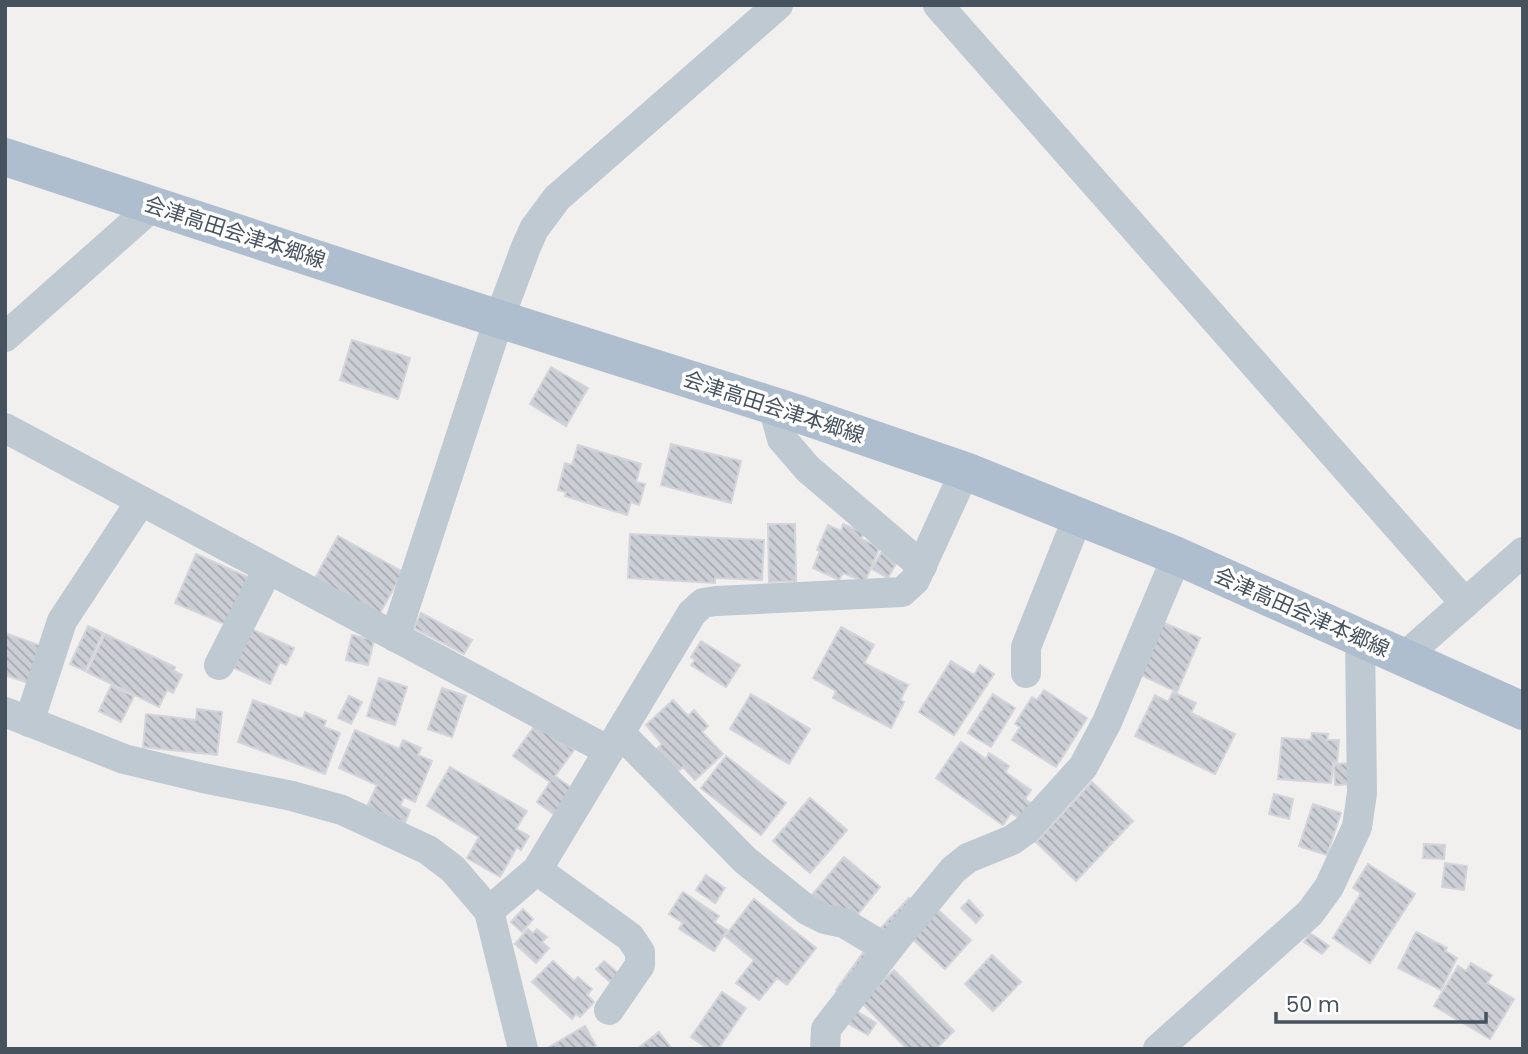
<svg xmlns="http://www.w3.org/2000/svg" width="1528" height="1054" viewBox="0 0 1528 1054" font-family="Poppins,'Noto Sans JP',sans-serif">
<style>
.building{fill:url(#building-back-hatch);stroke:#d3d5db;stroke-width:2}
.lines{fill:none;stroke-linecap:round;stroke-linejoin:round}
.minor{stroke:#bfc9d2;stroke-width:30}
.major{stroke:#aebecf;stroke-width:38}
.labels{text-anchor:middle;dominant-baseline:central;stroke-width:7;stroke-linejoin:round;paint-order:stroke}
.street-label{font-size:21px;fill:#46525e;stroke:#fff}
</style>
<defs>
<pattern id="building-back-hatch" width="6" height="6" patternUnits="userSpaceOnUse" patternTransform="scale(1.75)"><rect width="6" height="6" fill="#cbced4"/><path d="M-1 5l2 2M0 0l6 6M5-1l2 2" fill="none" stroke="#a7aaaf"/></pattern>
</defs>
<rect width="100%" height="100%" fill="#f2efef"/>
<g class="building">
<polygon points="352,340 410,358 398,399 340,380"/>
<polygon points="551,367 588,388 566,426 530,404"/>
<polygon points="671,444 741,461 731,503 661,485"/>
<polygon points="578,445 641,464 636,482 645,484 639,505 631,502 627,515 565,496 566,492 558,490 565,463 572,465"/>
<polygon points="768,524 795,524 796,581 769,582"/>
<polygon points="843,524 864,533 861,539 880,547 865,582 843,573 839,580 813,568 820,551 817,550 828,525 841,531"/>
<polygon points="630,534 764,540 762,580 715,578 715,583 628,578"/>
<polygon points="338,536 403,572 379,615 314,580"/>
<polygon points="882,551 898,560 888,578 872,569"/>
<polygon points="196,554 250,578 229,626 175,603"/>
<polygon points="421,613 472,640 464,654 414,628"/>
<polygon points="1162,622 1200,638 1177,692 1139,674"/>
<polygon points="88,626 103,633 85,671 70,664"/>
<polygon points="841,627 874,645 864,663 908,685 900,700 904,702 891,728 833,698 836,691 813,678"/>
<polygon points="251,629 294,648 286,665 280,662 270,684 234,668"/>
<polygon points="5,633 44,647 31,684 5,675"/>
<polygon points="105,634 175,667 174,671 182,675 173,693 167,690 159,707 87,672"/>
<polygon points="352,635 374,640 368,665 346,660"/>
<polygon points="701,641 740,665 726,687 691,665 695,660 691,657"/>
<polygon points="951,661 974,675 980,665 994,674 954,735 919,712"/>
<polygon points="379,678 407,687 395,725 367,716"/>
<polygon points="111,686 134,696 121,722 99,711"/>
<polygon points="442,688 466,696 452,737 428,729"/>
<polygon points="1044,690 1087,718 1056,767 1012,740 1020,727 1015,724 1032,697 1037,700"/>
<polygon points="1173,692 1196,703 1191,713 1235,734 1215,774 1135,736 1155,695 1168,702"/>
<polygon points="751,694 810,729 789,764 730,729"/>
<polygon points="993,694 1015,708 991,747 968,733"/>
<polygon points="349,696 362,702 351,724 338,718"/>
<polygon points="253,700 303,719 305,712 326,721 324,727 340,733 325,774 238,742"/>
<polygon points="673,700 688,716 694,710 708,726 702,732 723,754 695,780 683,767 673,776 652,754 662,744 646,725"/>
<polygon points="197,709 222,712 217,755 143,747 146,714 196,720"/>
<polygon points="536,724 574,750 555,776 573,789 555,815 537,802 550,782 513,756"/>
<polygon points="355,730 399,749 403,740 421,748 418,755 432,761 415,802 404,797 400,806 410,810 405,823 367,807 377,785 339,768"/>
<polygon points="1312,733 1328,734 1327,740 1339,740 1337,763 1333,763 1331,783 1278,779 1282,738 1311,740"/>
<polygon points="961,742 986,759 989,753 1009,766 1005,772 1031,790 1025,799 1035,806 1025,822 1011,813 1003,825 936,778"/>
<polygon points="726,756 786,803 761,835 701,788"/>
<polygon points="1353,763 1354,784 1335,785 1334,764"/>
<polygon points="450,767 527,811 516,829 529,836 521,850 517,847 500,877 467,858 479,837 427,806"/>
<polygon points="1092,782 1133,821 1076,881 1036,842"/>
<polygon points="1274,794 1293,799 1289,819 1269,814"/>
<polygon points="810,798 847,830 810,873 773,841"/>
<polygon points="1313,804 1341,813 1327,855 1299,846"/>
<polygon points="1424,844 1445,845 1444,859 1423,858"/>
<polygon points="844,857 880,887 854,919 811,896"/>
<polygon points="1445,863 1467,866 1464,890 1442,887"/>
<polygon points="1368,864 1415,894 1370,963 1333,938 1361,893 1353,888"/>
<polygon points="706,875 725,888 715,903 696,890"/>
<polygon points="683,892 719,916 714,922 727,930 714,951 679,929 683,923 669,914"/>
<polygon points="909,898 917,905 885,938 878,931"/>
<polygon points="754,899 816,948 787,985 777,978 759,1000 736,983 754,960 725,936"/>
<polygon points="969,900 983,915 976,923 961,908"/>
<polygon points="935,907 971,940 945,969 909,936"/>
<polygon points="523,909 533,919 522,932 511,922"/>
<polygon points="528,929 533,933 537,929 547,937 542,942 549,948 536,963 515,944"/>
<polygon points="1416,932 1447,948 1445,951 1457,958 1441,990 1398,968"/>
<polygon points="1310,933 1329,946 1322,954 1304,942"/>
<polygon points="868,946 876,952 844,995 836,990"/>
<polygon points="992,955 1021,982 993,1011 965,984"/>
<polygon points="553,961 574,981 578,977 592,989 587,995 594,1002 580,1017 576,1014 572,1019 532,982"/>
<polygon points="604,961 618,973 610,982 596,969"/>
<polygon points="1471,963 1492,975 1487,983 1514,999 1490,1039 1434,1006 1458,966 1466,971"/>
<polygon points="894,970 954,1031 936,1049 907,1049 861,1002"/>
<polygon points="722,992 746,1008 718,1049 708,1049 691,1037"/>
<polygon points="853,1009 876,1023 868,1035 845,1022"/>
<polygon points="585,1026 596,1046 591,1049 546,1049"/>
<polygon points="659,1032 672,1049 637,1049"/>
</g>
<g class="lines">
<g class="minor">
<polyline points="938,5 1465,603"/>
<polyline points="5,337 154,205"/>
<polyline points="773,406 782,439 808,469 922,566"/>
<polyline points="5,428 609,751"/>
<polyline points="395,637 499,319 526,247 534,229 557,198 778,5"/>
<polyline points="1404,657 1523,552"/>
<polyline points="219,665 268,569"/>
<polyline points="1026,673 1026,647 1078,517"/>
<polyline points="5,712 124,759 203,778 292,796 342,810 428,850 453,869 489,911"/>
<polyline points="29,722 62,621 141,501"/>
<polyline points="620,733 745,860 807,910 825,919 844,923 887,949"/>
<polyline points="537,870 630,937 640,952 640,965 609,1010"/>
<polyline points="523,1049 489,911 537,870 692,613 703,603 716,601 902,592 915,580 965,471"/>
<polyline points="825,1049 826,1029 896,939 953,870 968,858 1012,840 1026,830 1083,767 1107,722 1177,556"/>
<polyline points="1158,1049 1310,913 1329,887 1357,827 1362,793 1360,638"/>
</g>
<polyline class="major" points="5,157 499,319 796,413 965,471 1177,556 1523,711"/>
</g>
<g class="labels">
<g class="street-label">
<text transform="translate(235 232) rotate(18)">会津高田会津本郷線</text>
<text transform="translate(774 407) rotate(18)">会津高田会津本郷線</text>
<text transform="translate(1302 612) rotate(24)">会津高田会津本郷線</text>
</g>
</g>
<rect width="1528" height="1054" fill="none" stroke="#46525e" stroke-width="14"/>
<path d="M1276 1012v10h210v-10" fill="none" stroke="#46525e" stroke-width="3.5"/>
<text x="1286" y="1012" font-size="21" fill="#46525e" stroke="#ffffff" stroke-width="5" paint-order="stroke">50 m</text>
</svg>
